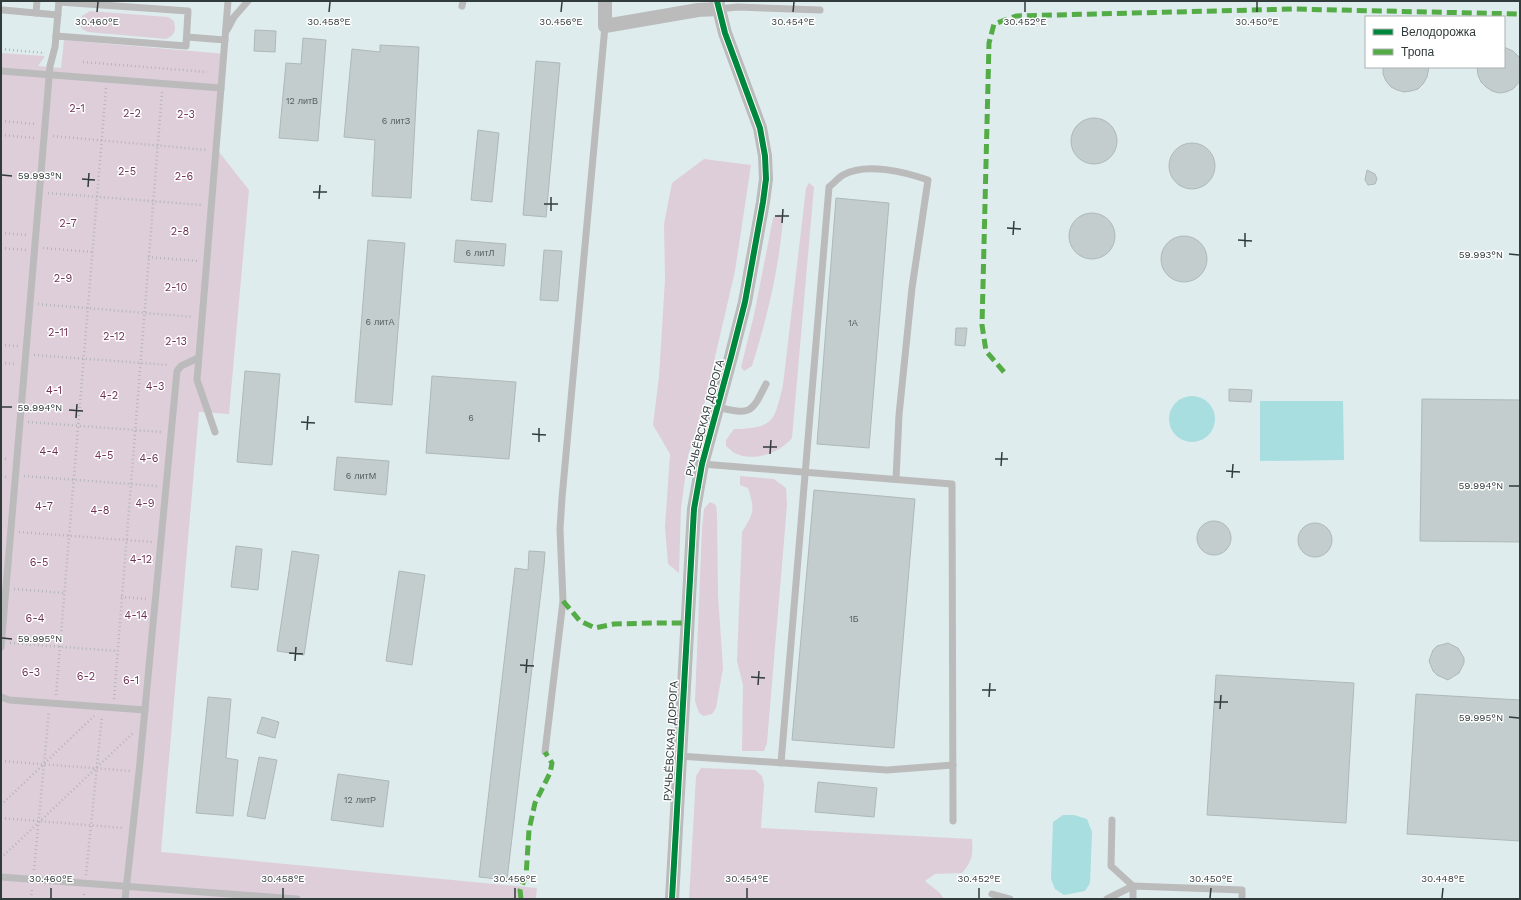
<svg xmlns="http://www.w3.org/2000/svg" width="1521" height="900" viewBox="0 0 1521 900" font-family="'Work Sans',sans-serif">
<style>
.green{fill:#deceda}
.water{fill:#a8dee0}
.building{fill:#c3cdce;stroke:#aeb8b8}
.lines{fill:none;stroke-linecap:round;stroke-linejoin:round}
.path{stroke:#b4b6b7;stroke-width:2.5;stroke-dasharray:1 3;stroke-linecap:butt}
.service{stroke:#bbbbbc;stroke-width:7}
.minor{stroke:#bbbbbc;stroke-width:14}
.quiet{stroke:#54ac46;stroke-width:5;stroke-dasharray:10 5;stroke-linecap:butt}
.cycleway-casing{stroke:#fff;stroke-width:8}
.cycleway{stroke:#00873e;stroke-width:6}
.ticks{fill:none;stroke:#323b3b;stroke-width:1.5}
.labels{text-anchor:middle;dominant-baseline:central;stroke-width:3;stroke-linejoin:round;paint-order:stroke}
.number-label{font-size:9px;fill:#566060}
.park-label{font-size:11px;fill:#703055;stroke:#fff}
.street-label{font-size:11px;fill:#323b3b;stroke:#fff}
.ticks-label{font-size:10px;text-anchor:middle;fill:#323b3b;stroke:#fff;stroke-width:3;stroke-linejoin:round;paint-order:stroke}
</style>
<rect width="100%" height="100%" fill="#dfeced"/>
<g class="green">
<path d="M 90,11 L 168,17 L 174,21 C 176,31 175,35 166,39 L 88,32 L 82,29 L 80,23 L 82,16 Z"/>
<polygon points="64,40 226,54 219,152 249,190 229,414 199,412 161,852 537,888 536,899 1,899 1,53 45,56 38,66 61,68"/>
<polygon points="704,159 751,165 735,271 703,409 688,456 681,508 679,573 668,564 665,527 670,454 653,425 659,377 665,279 664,224 672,183"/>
<path d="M 809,183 L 814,187 L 792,438 C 781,452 755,462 737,454 C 733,453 730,449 726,446 L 726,440 L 734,429 C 775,428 774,421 783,385 L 806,188 Z"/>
<path d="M 779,214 L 783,219 C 779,269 767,318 752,366 L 744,371 L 741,367 L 754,315 L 773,218 Z"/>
<path d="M 740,476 L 774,479 L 786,488 L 787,505 L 767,743 L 764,751 L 742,751 L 743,685 L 737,661 L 742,532 C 754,513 755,510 748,488 L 740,485 Z"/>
<polygon points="710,502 716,505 717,514 718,595 723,668 716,708 712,714 704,716 699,713 695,701 702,528 704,509"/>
<path d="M 701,768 L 755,770 L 762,776 L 764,785 L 761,828 L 972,839 C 973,855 973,860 962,873 L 935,874 L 925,881 L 940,893 L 944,899 L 689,899 L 696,776 Z"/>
</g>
<g class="water">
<circle cx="1192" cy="419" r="23"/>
<polygon points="1260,401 1343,401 1344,460 1260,461"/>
<polygon points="1063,815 1074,815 1087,819 1092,832 1090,883 1085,891 1064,895 1055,889 1051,879 1053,822"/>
</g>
<g class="building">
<polygon points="255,30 276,31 275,52 254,51"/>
<polygon points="303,38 326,40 318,141 279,138 286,63 301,64"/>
<polygon points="380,45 419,47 411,198 372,196 375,140 344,137 352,49 380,52"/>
<polygon points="1504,47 1513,51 1520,58 1520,81 1513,89 1506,92 1499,93 1492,91 1486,87 1481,82 1478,75 1477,67 1504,67"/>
<polygon points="536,61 560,63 546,217 523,215"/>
<polygon points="1383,67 1429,67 1427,77 1423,84 1418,89 1411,91 1404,92 1397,90 1391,87 1386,81 1383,74"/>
<circle cx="1094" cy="141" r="23"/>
<polygon points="478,130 499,133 492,202 471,200"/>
<circle cx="1192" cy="166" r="23"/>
<polygon points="1367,170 1375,174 1377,179 1375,184 1368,185 1365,180"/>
<polygon points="836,198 889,203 869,448 817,444"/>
<circle cx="1092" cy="236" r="23"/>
<circle cx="1184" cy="259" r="23"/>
<polygon points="368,240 405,243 392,405 355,402"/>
<polygon points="456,240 506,244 504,266 454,262"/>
<polygon points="544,250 562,251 558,301 540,300"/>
<polygon points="956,328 967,328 965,346 955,345"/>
<polygon points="245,371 280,374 272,465 237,462"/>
<polygon points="432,376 516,382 509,459 426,453"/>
<polygon points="1229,389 1252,390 1251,402 1229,401"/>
<polygon points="1422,399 1520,400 1520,542 1420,541"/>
<polygon points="337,457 389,461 386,495 334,490"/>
<polygon points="814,490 915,499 894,748 792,740"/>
<circle cx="1214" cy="538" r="17"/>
<circle cx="1315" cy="540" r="17"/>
<polygon points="236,546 262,549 258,590 231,587"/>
<polygon points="292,551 319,555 304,655 277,651"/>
<polygon points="529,551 545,552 544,566 507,880 479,877 515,568 528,570"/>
<polygon points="399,571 425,575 412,665 386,661"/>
<polygon points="1448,643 1458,648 1464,658 1464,663 1459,673 1448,680 1437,675 1433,671 1429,661 1433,650 1437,646"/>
<polygon points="1216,675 1354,683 1346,823 1207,815"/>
<polygon points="1416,694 1520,700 1520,841 1407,834"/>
<polygon points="208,697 231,699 226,758 238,760 233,816 196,813"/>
<polygon points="262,717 279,722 275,738 257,733"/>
<polygon points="259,757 277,760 265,819 247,816"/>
<polygon points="338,774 389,781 383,827 331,820"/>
<polygon points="818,782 877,788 874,817 815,812"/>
</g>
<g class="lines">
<g class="path">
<polyline points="1,49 45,53"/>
<polyline points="83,62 207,72"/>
<polyline points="1,121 36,124"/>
<polyline points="1,135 35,138"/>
<polyline points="53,136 207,150"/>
<polyline points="48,193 202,205"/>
<polyline points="1,233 27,235"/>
<polyline points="1,248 26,250"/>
<polyline points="43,248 93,252"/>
<polyline points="148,257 198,261"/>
<polyline points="38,304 193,317"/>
<polyline points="1,345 18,346"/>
<polyline points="34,355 169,365"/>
<polyline points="1,363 16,364"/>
<polyline points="28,422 161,432"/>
<polyline points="1,458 8,459"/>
<polyline points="1,476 7,477"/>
<polyline points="24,476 157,486"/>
<polyline points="19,532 152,542"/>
<polyline points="14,589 65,593"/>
<polyline points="121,597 147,599"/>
<polyline points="10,643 117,651"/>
<polyline points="56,695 106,88"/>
<polyline points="114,699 162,92"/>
<polyline points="1,761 131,771"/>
<polyline points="1,805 94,716"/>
<polyline points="1,818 124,828"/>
<polyline points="1,858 133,733"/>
<polyline points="34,870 49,711"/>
<polyline points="86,875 102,716"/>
<polyline points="31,899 32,889"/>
<polyline points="84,899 84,892"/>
</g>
<g class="service">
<polyline points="462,6 463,1"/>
<polyline points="718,9 738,7 820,10"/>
<polyline points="3,10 58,15"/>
<polyline points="36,13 37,1"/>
<polyline points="227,30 234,17 248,1"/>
<polyline points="56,36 186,46 188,11 59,2"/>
<polyline points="187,37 225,40"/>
<polyline points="1,71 221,88 197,380 215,432"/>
<polyline points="221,88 228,1"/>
<path d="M 717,407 C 751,415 751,414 766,384"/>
<polyline points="702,464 952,484 953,821"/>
<polyline points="1,647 50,66 55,47 59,1"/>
<polyline points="1,697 9,700 145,710"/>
<polyline points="545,752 563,601 560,529 562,498 605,26"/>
<polyline points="679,756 887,770 953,765"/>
<path d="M 781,763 L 829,187 C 834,183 838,178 843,175 C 866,162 905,172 928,180 L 912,288 L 899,415 L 896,479"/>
<polyline points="1,877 297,899"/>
<polyline points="992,894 1010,899"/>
<polyline points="125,899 139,772 177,371 181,366 198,358"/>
<polyline points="1107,899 1133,886 1111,866 1112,820"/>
<polyline points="1133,899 1133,886 1242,890 1242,899"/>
</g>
<g class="minor">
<polyline points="605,1 605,26 698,10 718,9"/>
<polyline points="672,899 694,509 702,464 731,357 745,302 763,202 766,179 765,156 760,128 725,33 717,1"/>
</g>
<g class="quiet">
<polyline points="1004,372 986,351 982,325 989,43 994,24 1016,16 1292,9 1520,14"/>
<polyline points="563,601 580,621 595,628 614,624 653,623 687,623"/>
<polyline points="521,899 520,890 526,876 529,830 535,803 550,773 552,763 545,752"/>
</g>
<g class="cycleway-casing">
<polyline id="cycleway" points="672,899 694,509 702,464 731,357 745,302 763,202 766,179 765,156 760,128 725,33 717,1"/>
</g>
<use href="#cycleway" class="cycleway"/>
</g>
<path class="ticks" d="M 97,12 L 98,2M 329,12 L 330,2M 561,12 L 562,2M 793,12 L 794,2M 1025,12 L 1025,2M 1257,12 L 1257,2M 2,175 L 12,176M 82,179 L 95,180M 88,187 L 89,173M 313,192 L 327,192M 319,199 L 320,185M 544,204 L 558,204M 551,211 L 551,197M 775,216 L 789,216M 782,223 L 783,209M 1007,228 L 1021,229M 1013,235 L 1014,221M 1238,240 L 1252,241M 1245,247 L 1245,233M 1509,254 L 1519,255M 2,407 L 12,407M 69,410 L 83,411M 76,418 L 77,404M 301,422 L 315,423M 307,430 L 308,416M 532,434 L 546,435M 539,442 L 539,428M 763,447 L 777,447M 770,454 L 771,440M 995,459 L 1008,459M 1001,466 L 1002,452M 1226,471 L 1240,472M 1232,478 L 1233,464M 1509,486 L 1519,486M 2,638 L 12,639M 289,653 L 303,654M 295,661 L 296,647M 520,665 L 534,666M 526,673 L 527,659M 751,677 L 765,678M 758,685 L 759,671M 982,690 L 996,690M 989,697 L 990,683M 1214,702 L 1228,702M 1220,709 L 1221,695M 1509,717 L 1519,718M 51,898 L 51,888M 283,898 L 283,888M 515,898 L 515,888M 747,898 L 747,888M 979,898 L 979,888M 1210,898 L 1211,888M 1442,898 L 1443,888"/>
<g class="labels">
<g class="number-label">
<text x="302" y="101">12 литВ</text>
<text x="396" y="121">6 литЗ</text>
<text x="480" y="253">6 литЛ</text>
<text x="380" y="322">6 литА</text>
<text x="853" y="323">1А</text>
<text x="471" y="418">6</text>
<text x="361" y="476">6 литМ</text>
<text x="854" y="619">1Б</text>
<text x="360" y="800">12 литР</text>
</g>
<g class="park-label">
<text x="77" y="108">2-1</text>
<text x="132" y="113">2-2</text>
<text x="186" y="114">2-3</text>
<text x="127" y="171">2-5</text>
<text x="184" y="176">2-6</text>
<text x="68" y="223">2-7</text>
<text x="180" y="231">2-8</text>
<text x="63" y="278">2-9</text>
<text x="176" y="287">2-10</text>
<text x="58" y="332">2-11</text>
<text x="114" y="336">2-12</text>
<text x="176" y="341">2-13</text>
<text x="155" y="386">4-3</text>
<text x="54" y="390">4-1</text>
<text x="109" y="395">4-2</text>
<text x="49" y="451">4-4</text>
<text x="104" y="455">4-5</text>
<text x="149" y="458">4-6</text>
<text x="145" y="503">4-9</text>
<text x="44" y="506">4-7</text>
<text x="100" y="510">4-8</text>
<text x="141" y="559">4-12</text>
<text x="39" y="562">6-5</text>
<text x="136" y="615">4-14</text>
<text x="35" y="618">6-4</text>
<text x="31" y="672">6-3</text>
<text x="86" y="676">6-2</text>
<text x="131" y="680">6-1</text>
</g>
<g class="street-label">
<text transform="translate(705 418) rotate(-75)">РУЧЬЁВСКАЯ ДОРОГА</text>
<text transform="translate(671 741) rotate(-87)">РУЧЬЁВСКАЯ ДОРОГА</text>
</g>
</g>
<g class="ticks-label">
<text x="97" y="25">30.460°E</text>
<text x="329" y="25">30.458°E</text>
<text x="561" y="25">30.456°E</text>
<text x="793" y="25">30.454°E</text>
<text x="1025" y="25">30.452°E</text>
<text x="1257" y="25">30.450°E</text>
<text x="40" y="179">59.993°N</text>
<text x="1481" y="258">59.993°N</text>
<text x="40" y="411">59.994°N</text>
<text x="1481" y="489">59.994°N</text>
<text x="40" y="642">59.995°N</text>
<text x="1481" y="721">59.995°N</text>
<text x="51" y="882">30.460°E</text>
<text x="283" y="882">30.458°E</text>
<text x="515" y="882">30.456°E</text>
<text x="747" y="882">30.454°E</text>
<text x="979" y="882">30.452°E</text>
<text x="1211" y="882">30.450°E</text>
<text x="1443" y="882">30.448°E</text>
</g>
<rect width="1521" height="900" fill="none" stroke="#323b3b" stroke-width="4"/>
<rect x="1365" y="16" width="140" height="52" fill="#ffffff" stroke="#adb1b1"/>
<rect x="1373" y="29" width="20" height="6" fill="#00873e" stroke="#adb1b1"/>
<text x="1401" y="36" font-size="12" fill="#323b3b">Велодорожка</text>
<rect x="1373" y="49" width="20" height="6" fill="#54ac46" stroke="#adb1b1"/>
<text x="1401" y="56" font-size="12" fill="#323b3b">Тропа</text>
</svg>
